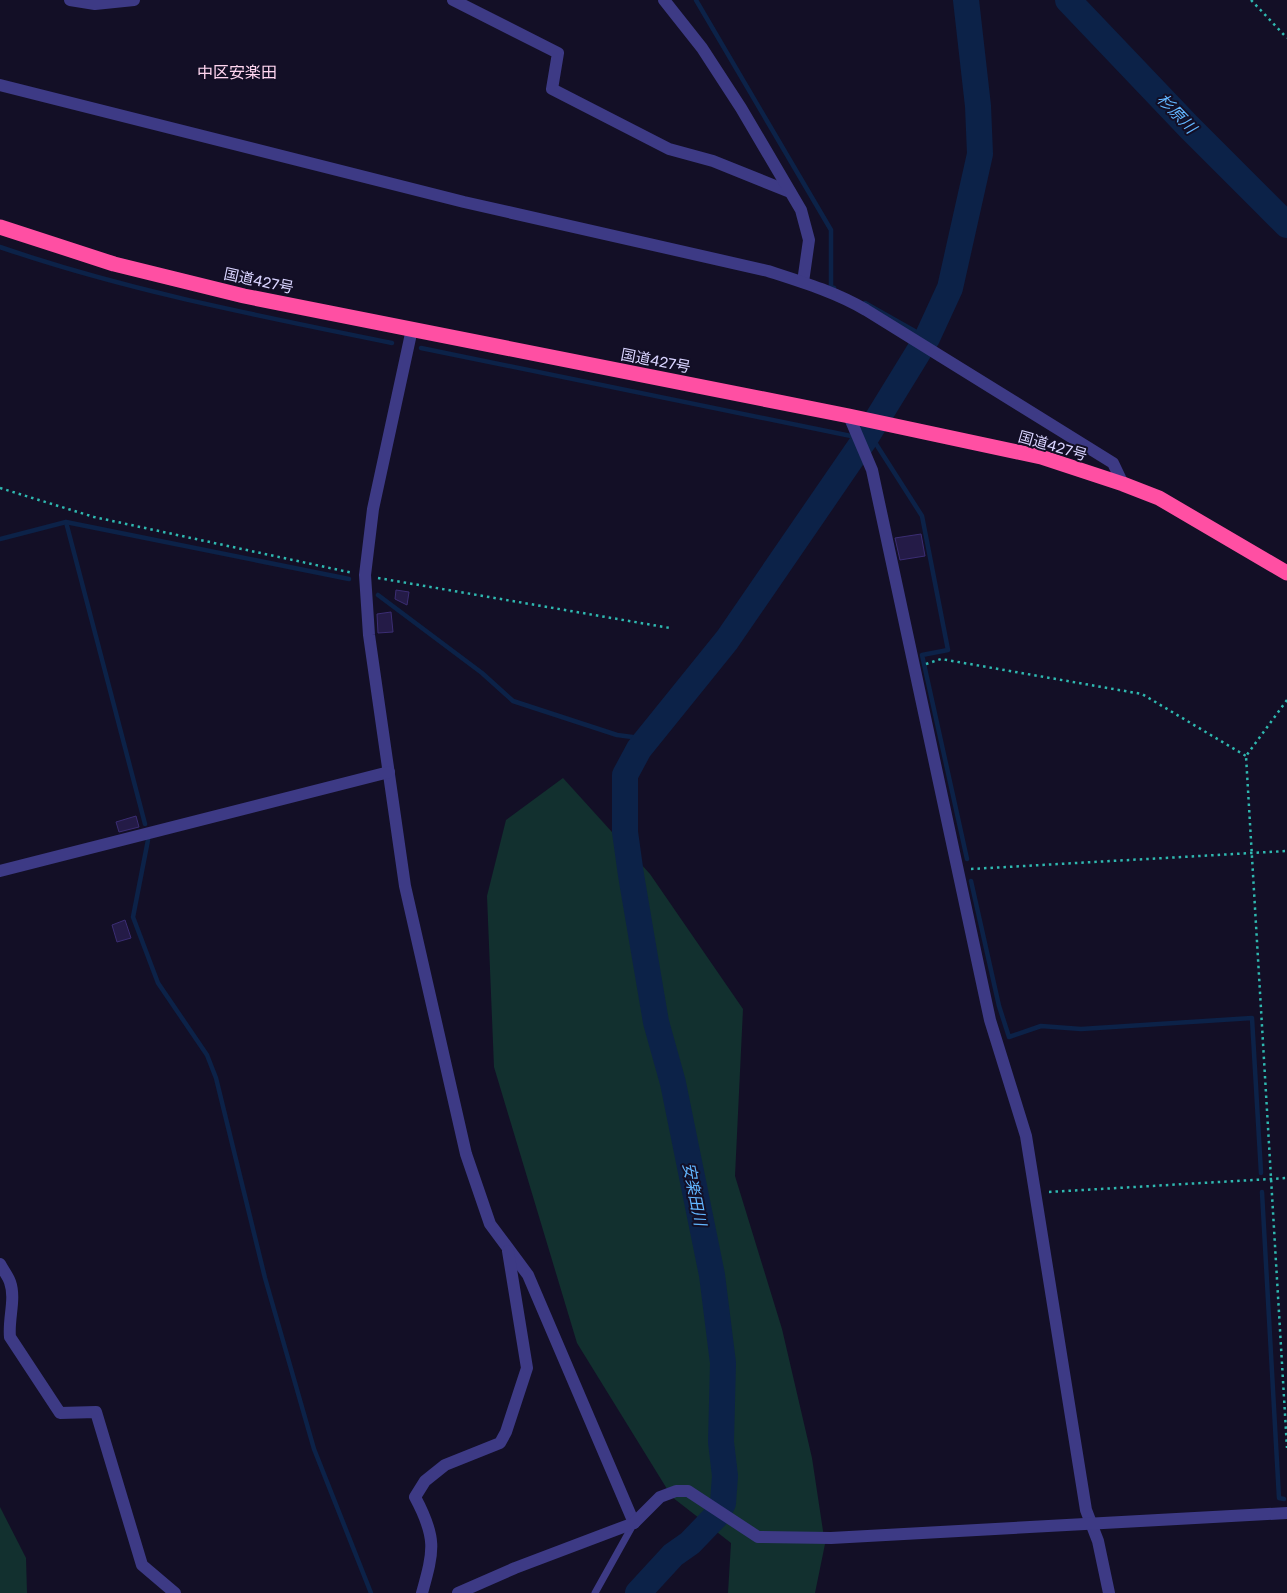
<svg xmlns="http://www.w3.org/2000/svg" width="1287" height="1593" viewBox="0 0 1287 1593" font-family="'Golos Text','Noto Sans JP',sans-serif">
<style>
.green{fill:#12302f}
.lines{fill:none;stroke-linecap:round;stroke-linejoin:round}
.stream{stroke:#0c2248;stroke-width:4.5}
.river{stroke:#0c2248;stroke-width:26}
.building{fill:#241b47;stroke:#3b2d73}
.path{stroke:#2fb8b0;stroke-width:2.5;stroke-dasharray:2.5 4;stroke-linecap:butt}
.lane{stroke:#3d3a85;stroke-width:7}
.street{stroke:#3d3a85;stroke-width:12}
.highway{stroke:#ff4fa3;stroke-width:15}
.labels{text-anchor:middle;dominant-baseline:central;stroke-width:4;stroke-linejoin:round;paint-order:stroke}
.street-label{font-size:15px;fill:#d9d4ff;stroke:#130f26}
.neighbourhood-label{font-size:16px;fill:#ffd6f0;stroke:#130f26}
.water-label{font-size:16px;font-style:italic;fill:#62b6ff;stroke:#130f26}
</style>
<rect width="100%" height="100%" fill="#130f26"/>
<g class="green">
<polygon points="563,778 650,874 743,1009 735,1176 782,1329 812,1458 825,1544 815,1593 728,1593 731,1543 672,1497 577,1343 494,1067 487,896 506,820"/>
<polygon points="0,1507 26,1558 27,1593 0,1593"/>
</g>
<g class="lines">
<g class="stream">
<polyline points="696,0 831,230 831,287 834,288"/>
<path d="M 0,247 C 128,291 260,316 392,343"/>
<polyline points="865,303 927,338"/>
<polyline points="421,348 856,437"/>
<polyline points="869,433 922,516 948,650 922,655 967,859"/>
<polyline points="66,522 145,824"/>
<polyline points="0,539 66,522 349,579"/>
<polyline points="378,595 482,673 513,701 617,735 648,739"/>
<polyline points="148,840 133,917 158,983 207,1055 216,1078 265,1278 314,1449 371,1593"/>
<polyline points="971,881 999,1006 1009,1037 1041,1026 1081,1029 1252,1018 1261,1173"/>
<polyline points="1262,1192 1279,1498 1284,1499"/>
</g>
<g class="river">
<polyline points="1068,0 1189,127 1287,225"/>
<polyline points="638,1593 673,1555 690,1543 716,1516 723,1503 725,1476 721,1442 723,1363 712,1275 673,1083 656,1022 631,875 625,832 625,775 639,749 727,640 865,439 927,338 950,288 980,154 978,106 966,0"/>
</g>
</g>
<g class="building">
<polygon points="921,534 925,556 900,560 895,538"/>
<polygon points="396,590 409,592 407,605 395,599"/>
<polygon points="391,612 393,632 378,633 377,614"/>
<polygon points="136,816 139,827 119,832 116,822"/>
<polygon points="125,920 131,938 117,942 112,925"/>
</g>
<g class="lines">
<g class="path">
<polyline points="1251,0 1287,38"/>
<polyline points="0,488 94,517 353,573"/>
<polyline points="378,578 670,628"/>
<polyline points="926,664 941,659 1142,694 1246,756"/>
<polyline points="1287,700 1246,756 1287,1448"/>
<polyline points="971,869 1287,851"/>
<polyline points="1049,1192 1287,1178"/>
</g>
<polyline class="lane" points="595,1593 634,1523"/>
<g class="street">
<polyline points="70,0 95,4 134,0"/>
<polyline points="453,0 558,53 552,89 669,149 713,161 790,192"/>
<polyline points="664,0 702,48 741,108 801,210 809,240 803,282"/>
<path d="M 0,85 L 464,202 L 768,271 C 802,282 835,292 866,310 L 1113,463 L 1123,484"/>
<polyline points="412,329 373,509 365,575 369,635 405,886 466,1154 490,1224 528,1275 634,1523"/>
<polyline points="849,416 872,470 990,1020 1026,1136 1086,1510 1098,1541 1109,1593"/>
<polyline points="0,871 389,772"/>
<path d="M 0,1264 C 3,1270 8,1276 10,1282 C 16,1299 8,1319 10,1337 L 60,1413 L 96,1412 L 142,1565 L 175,1593"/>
<path d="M 422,1593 C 434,1550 437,1538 415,1497 L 425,1481 L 445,1465 L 500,1443 L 506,1432 L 527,1368 L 508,1251"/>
<polyline points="458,1593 515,1568 634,1523 660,1497 676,1491 688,1491 758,1537 831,1538 1287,1513"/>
</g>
<polyline class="highway" points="0,227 114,264 244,296 849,416 1041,457 1123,484 1159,498 1287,573"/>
</g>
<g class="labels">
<g class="street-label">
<text transform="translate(259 280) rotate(12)">国道427号</text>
<text transform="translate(656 360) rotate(11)">国道427号</text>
<text transform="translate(1053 445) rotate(16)">国道427号</text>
</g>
<g class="neighbourhood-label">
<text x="237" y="72">中区安楽田</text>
</g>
<g class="water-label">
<text transform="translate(1177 113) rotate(46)">杉原川</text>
<text transform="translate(695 1194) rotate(79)">安楽田川</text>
</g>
</g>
</svg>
